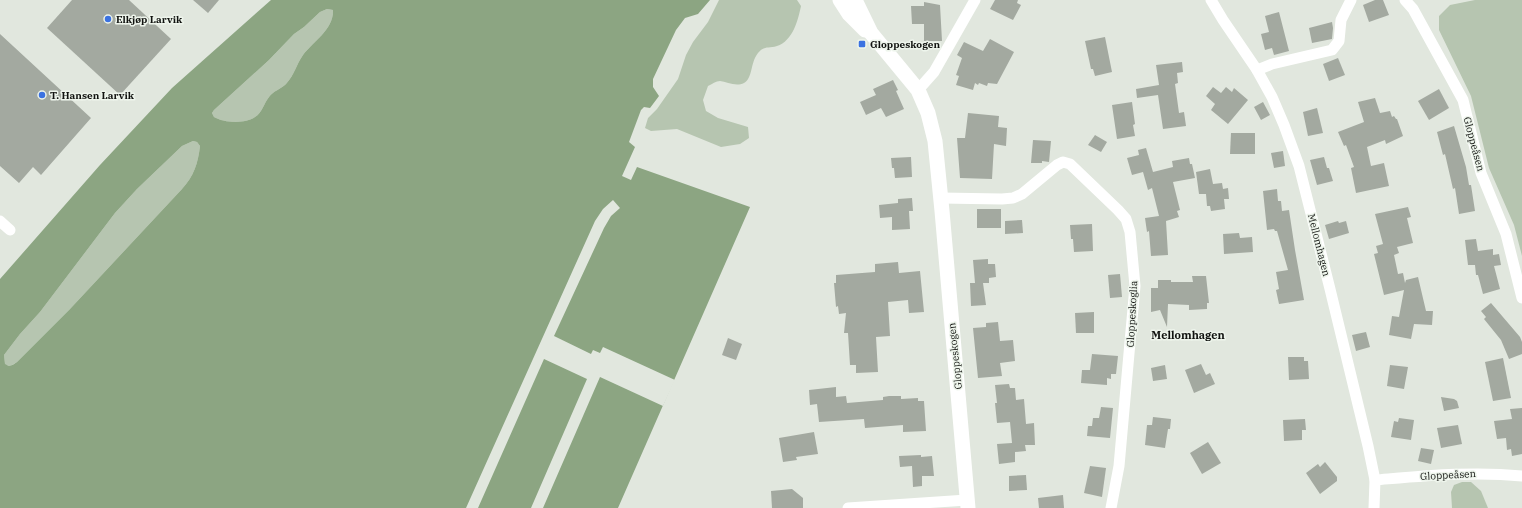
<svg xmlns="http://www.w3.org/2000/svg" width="1522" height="508" viewBox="0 0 1522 508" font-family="'IBM Plex Serif',serif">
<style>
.green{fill:#b6c5b0}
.water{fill:#8ca582;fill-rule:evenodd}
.pier{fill:#e1e7de}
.building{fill:#a3a9a0}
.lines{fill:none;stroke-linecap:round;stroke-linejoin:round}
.minor{stroke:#fff;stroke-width:11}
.secondary{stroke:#fff;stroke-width:15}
.poi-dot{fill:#3b72e1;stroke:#eef5ec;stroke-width:1.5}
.labels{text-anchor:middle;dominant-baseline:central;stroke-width:3;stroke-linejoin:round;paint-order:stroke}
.poi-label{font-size:10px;font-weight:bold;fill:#10120f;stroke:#eef5ec;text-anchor:start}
.street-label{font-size:10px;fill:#10120f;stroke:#eef5ec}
.neighbourhood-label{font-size:11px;font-weight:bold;fill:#10120f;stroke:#eef5ec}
</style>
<rect width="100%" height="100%" fill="#e1e7de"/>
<g class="green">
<path d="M 719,0 L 797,0 L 801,6 C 798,20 793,41 777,46 C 768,49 765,45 758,53 C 750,63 753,78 744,83 C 736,87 727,82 720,81 C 716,81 712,84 708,86 L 703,100 L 706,111 L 718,118 L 748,127 L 749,138 L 740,144 L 721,147 L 677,129 L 651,131 L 645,128 L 648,118 L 657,109 L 678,79 L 686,55 L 693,42 L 708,22 Z"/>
<polygon points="1475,0 1522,0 1522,256 1514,225 1489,168 1471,96 1439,30 1439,16 1450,5"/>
<path d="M 327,9 L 333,10 C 334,29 313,42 303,55 C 296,65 295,74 286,84 C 281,89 273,91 269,97 C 264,103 262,113 255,117 C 245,124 224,123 214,117 L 212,113 L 214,110 L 269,60 L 294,34 L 304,27 L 320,12 Z"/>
<path d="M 193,141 L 197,142 L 200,146 C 198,163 194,176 182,189 L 70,309 L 17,362 L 12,365 L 5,365 L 4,355 L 20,334 L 40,312 L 115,213 L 137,189 L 182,146 Z"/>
<polygon points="1462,482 1471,482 1481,491 1488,508 1452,508 1451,492 1454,485"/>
</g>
<path class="water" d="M 271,0 L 710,0 L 698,14 L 685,18 L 676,30 L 653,79 L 653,87 L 659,96 L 650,108 L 644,107 L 641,110 L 629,142 L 635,147 L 622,176 L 631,180 L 637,167 L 750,207 L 618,508 L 0,508 L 0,279 L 100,165 L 172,88 ZM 327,9 L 333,10 C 334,29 313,42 303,55 C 296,65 295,74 286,84 C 281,89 273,91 269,97 C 264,103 262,113 255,117 C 245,124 224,123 214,117 L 212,113 L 214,110 L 269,60 L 294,34 L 304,27 L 320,12 ZM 193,141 L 197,142 L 200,146 C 198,163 194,176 182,189 L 70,309 L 17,362 C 13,365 10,367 5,364 L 4,355 L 20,334 L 40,312 L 115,213 L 137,189 L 182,146 Z"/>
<polygon class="pier" points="613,200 620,208 611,216 604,228 554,336 591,354 593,350 600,353 603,347 675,380 663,406 600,377 543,508 531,508 587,379 544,359 478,508 466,508 595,221 603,209"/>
<g class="building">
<polygon points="72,0 129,0 171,39 120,95 47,28"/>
<polygon points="193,0 219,0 208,13"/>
<polygon points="995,0 1018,0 1017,3 1021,5 1013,20 990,9"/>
<polygon points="1375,0 1383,0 1389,15 1369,22 1363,5"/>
<polygon points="924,2 940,5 942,41 924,41 924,24 912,24 911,6 924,6"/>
<polygon points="1279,12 1289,51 1274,55 1272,48 1265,50 1261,34 1269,32 1265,16"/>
<polygon points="1332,22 1333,28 1332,39 1312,43 1309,28"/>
<polygon points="0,34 91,118 41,175 33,167 19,183 0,166"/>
<polygon points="1105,37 1112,72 1095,76 1093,69 1091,69 1085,41"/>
<polygon points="990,39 1014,52 997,84 988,83 987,86 979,83 978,85 975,83 973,90 956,85 959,76 956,75 962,58 957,55 964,42 983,51"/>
<polygon points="1338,58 1345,75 1329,81 1323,64"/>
<polygon points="1182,62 1183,72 1177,73 1178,83 1175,84 1179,113 1184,112 1186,126 1163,129 1158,95 1137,98 1136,89 1159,85 1156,65"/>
<polygon points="893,80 898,90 896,91 904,109 886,117 881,108 866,115 860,102 876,95 873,89"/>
<polygon points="1213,87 1221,93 1226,87 1232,92 1234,88 1248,100 1228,124 1211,110 1215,104 1206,96"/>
<polygon points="1439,89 1449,108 1429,120 1418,101"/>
<polygon points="1375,98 1380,113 1390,111 1392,117 1394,116 1396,119 1397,119 1403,136 1386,144 1385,140 1367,147 1371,166 1384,163 1389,186 1356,193 1351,168 1354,167 1346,145 1344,146 1338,132 1364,122 1358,102"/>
<polygon points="1132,102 1135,124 1133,125 1135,136 1117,139 1112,105"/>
<polygon points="1263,102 1270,115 1261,120 1254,107"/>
<polygon points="1317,108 1323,133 1308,136 1303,112"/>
<polygon points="968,113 999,116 998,127 1007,128 1006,146 994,144 992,179 960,178 957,138 965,138"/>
<polygon points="1454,126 1466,167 1469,185 1471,185 1475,211 1459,214 1455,188 1453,189 1445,154 1443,155 1437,132"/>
<polygon points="1231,133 1255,133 1255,154 1230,154"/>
<polygon points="1095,135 1107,142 1101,152 1088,145"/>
<polygon points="1033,140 1051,141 1049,162 1042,161 1042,163 1031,163"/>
<polygon points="1146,148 1153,172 1173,167 1172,161 1189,158 1190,164 1192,164 1195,178 1173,182 1180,210 1177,211 1179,217 1166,221 1168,255 1151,256 1149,231 1147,232 1145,218 1159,216 1152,188 1148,190 1143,172 1132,175 1127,158 1139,155 1138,150"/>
<polygon points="1283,151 1285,166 1274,168 1271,153"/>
<polygon points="911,157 912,177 895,178 894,168 892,168 891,158"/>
<polygon points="1324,157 1327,168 1329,168 1333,181 1317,185 1310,160"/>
<polygon points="1210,169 1213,184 1222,183 1223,189 1228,188 1229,199 1224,199 1225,209 1211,211 1210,206 1207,206 1206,194 1199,194 1196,172"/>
<polygon points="1277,189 1278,201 1281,201 1282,211 1289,210 1295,250 1304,300 1279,304 1276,290 1279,289 1276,272 1288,270 1277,231 1275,231 1274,229 1267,230 1263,191"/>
<polygon points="912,198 913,211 909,211 910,229 892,230 892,217 880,218 879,205 898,203 898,199"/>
<polygon points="1408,207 1411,217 1407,218 1413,243 1397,247 1399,253 1394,255 1398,274 1403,273 1405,283 1406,280 1418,277 1426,311 1433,311 1432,325 1414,324 1411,339 1389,335 1392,316 1399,317 1404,290 1384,295 1374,254 1378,253 1376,246 1383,244 1375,214"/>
<rect x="977" y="209" width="24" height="19"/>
<polygon points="1022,220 1023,233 1005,234 1005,221"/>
<polygon points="1338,221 1339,223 1346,221 1349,233 1329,239 1325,225"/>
<polygon points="1092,224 1093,251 1074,252 1073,239 1071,239 1070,225"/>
<polygon points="1239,233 1240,238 1252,237 1253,252 1224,254 1223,234"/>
<polygon points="1476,239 1478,251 1493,249 1493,255 1499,254 1501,265 1494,266 1500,289 1483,294 1478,275 1476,275 1475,265 1468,265 1465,240"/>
<polygon points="988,259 988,264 995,264 996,277 989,278 989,283 983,283 986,305 971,306 970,283 975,283 973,260"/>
<polygon points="898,262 899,273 920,271 924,312 909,313 908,300 888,302 890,336 876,337 878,372 856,373 856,365 850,365 848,333 844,333 846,313 839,314 838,306 836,307 834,283 836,283 836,275 875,272 875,264"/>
<polygon points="1120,274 1122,297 1110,298 1108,275"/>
<polygon points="1192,276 1206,276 1209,303 1207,303 1207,309 1189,310 1189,305 1168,304 1167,327 1160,310 1151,312 1151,288 1158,288 1158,280 1171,280 1171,282 1193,282"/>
<polygon points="1491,303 1520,337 1522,342 1522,354 1509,359 1501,340 1484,319 1486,317 1481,311"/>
<polygon points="1094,312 1094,333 1076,333 1075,313"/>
<polygon points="998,322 1000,341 1013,340 1015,361 1000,363 1002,376 978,378 973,328 986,327 986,323"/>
<polygon points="1366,332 1370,347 1356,351 1352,335"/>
<polygon points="728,338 742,344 736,360 722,355"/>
<polygon points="1092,354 1118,356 1116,374 1111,374 1111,379 1107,378 1107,385 1081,383 1082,370 1090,370"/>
<polygon points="1288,357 1304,357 1304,361 1308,361 1309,379 1289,380"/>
<polygon points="1503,358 1511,398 1493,401 1485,362"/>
<polygon points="1201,364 1206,375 1210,373 1215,384 1194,393 1185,370"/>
<polygon points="1165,365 1167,379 1153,381 1151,368"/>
<polygon points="1390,365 1408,367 1404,389 1387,386"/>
<polygon points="1009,384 1010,388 1015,388 1016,400 1024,399 1026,424 1034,423 1035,445 1025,445 1026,451 1015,452 1015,462 999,464 997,444 1012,443 1010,422 997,423 995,403 997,403 995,385"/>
<polygon points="836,387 836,397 846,396 847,403 883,400 883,397 889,396 901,396 901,399 918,398 918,401 924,401 926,431 903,432 903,425 865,428 864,419 819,422 817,404 810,405 809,390"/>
<polygon points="1441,397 1454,399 1457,401 1459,408 1444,411"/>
<polygon points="1101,407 1113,408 1110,438 1087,436 1088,426 1092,426 1093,418 1099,418"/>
<polygon points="1522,408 1522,454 1512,456 1511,449 1507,450 1506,438 1497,439 1494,421 1512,419 1510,409"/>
<polygon points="1153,417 1171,419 1170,429 1168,429 1165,448 1145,445 1147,425 1152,425"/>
<polygon points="1399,418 1414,420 1411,440 1391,437 1394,421 1398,422"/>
<polygon points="1305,419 1306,430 1302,430 1302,440 1284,441 1283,420"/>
<polygon points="1458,425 1462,444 1441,448 1437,428"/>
<polygon points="814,432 818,454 796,457 797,460 783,462 779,438"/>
<polygon points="1208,442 1221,463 1202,474 1190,453"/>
<polygon points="1421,448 1434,450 1431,464 1418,461"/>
<polygon points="921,455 921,457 932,456 934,476 922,476 922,486 913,487 912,466 900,467 899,456"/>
<polygon points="1325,462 1337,477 1337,481 1320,494 1306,473 1318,464 1320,467"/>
<polygon points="1090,466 1106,468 1102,497 1084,493"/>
<polygon points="1026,475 1027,490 1009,491 1009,476"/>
<polygon points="792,489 803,498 803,508 772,508 771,491"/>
<polygon points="1063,495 1064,508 1039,508 1038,498"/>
</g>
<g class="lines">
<g class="minor">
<polyline points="1211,0 1223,20 1257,70 1272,97 1284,125 1299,166 1330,289 1368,446 1375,480 1374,508"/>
<polyline points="1405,0 1413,9 1463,100 1481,173 1506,234 1522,298"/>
<polyline points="1257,70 1272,64 1332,50 1339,41 1341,20 1351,0"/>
<polyline points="918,90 934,72 975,0"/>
<polyline points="941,198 1002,199 1013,198 1022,194 1057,165 1063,162 1070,164 1118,210 1126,219 1130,232 1135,286 1119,466 1111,508"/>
<polyline points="0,221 10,230"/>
<path d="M 1375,480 C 1424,476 1473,471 1522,476"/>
<polyline points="848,508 967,500"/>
</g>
<g class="secondary">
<polyline points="840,0 849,14 865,30"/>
<polyline points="855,0 871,33 918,90 928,113 935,141 942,211 968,508"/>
</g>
</g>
<g class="poi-dot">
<circle cx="108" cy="19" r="4"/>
<rect x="858" y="40" width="8" height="8" rx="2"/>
<circle cx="42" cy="95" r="4"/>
</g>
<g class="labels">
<g class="poi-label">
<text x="116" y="19">Elkjøp Larvik</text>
<text x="870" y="44">Gloppeskogen</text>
<text x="50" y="95">T. Hansen Larvik</text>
</g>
<g class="street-label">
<text transform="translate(1474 144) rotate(75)">Gloppeåsen</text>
<text transform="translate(1319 245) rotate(76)">Mellomhagen</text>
<text transform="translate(1132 314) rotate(-87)">Gloppeskoglia</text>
<text transform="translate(955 356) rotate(-96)">Gloppeskogen</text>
<text transform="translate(1448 475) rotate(-3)">Gloppeåsen</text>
</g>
<g class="neighbourhood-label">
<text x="1188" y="335">Mellomhagen</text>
</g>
</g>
</svg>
